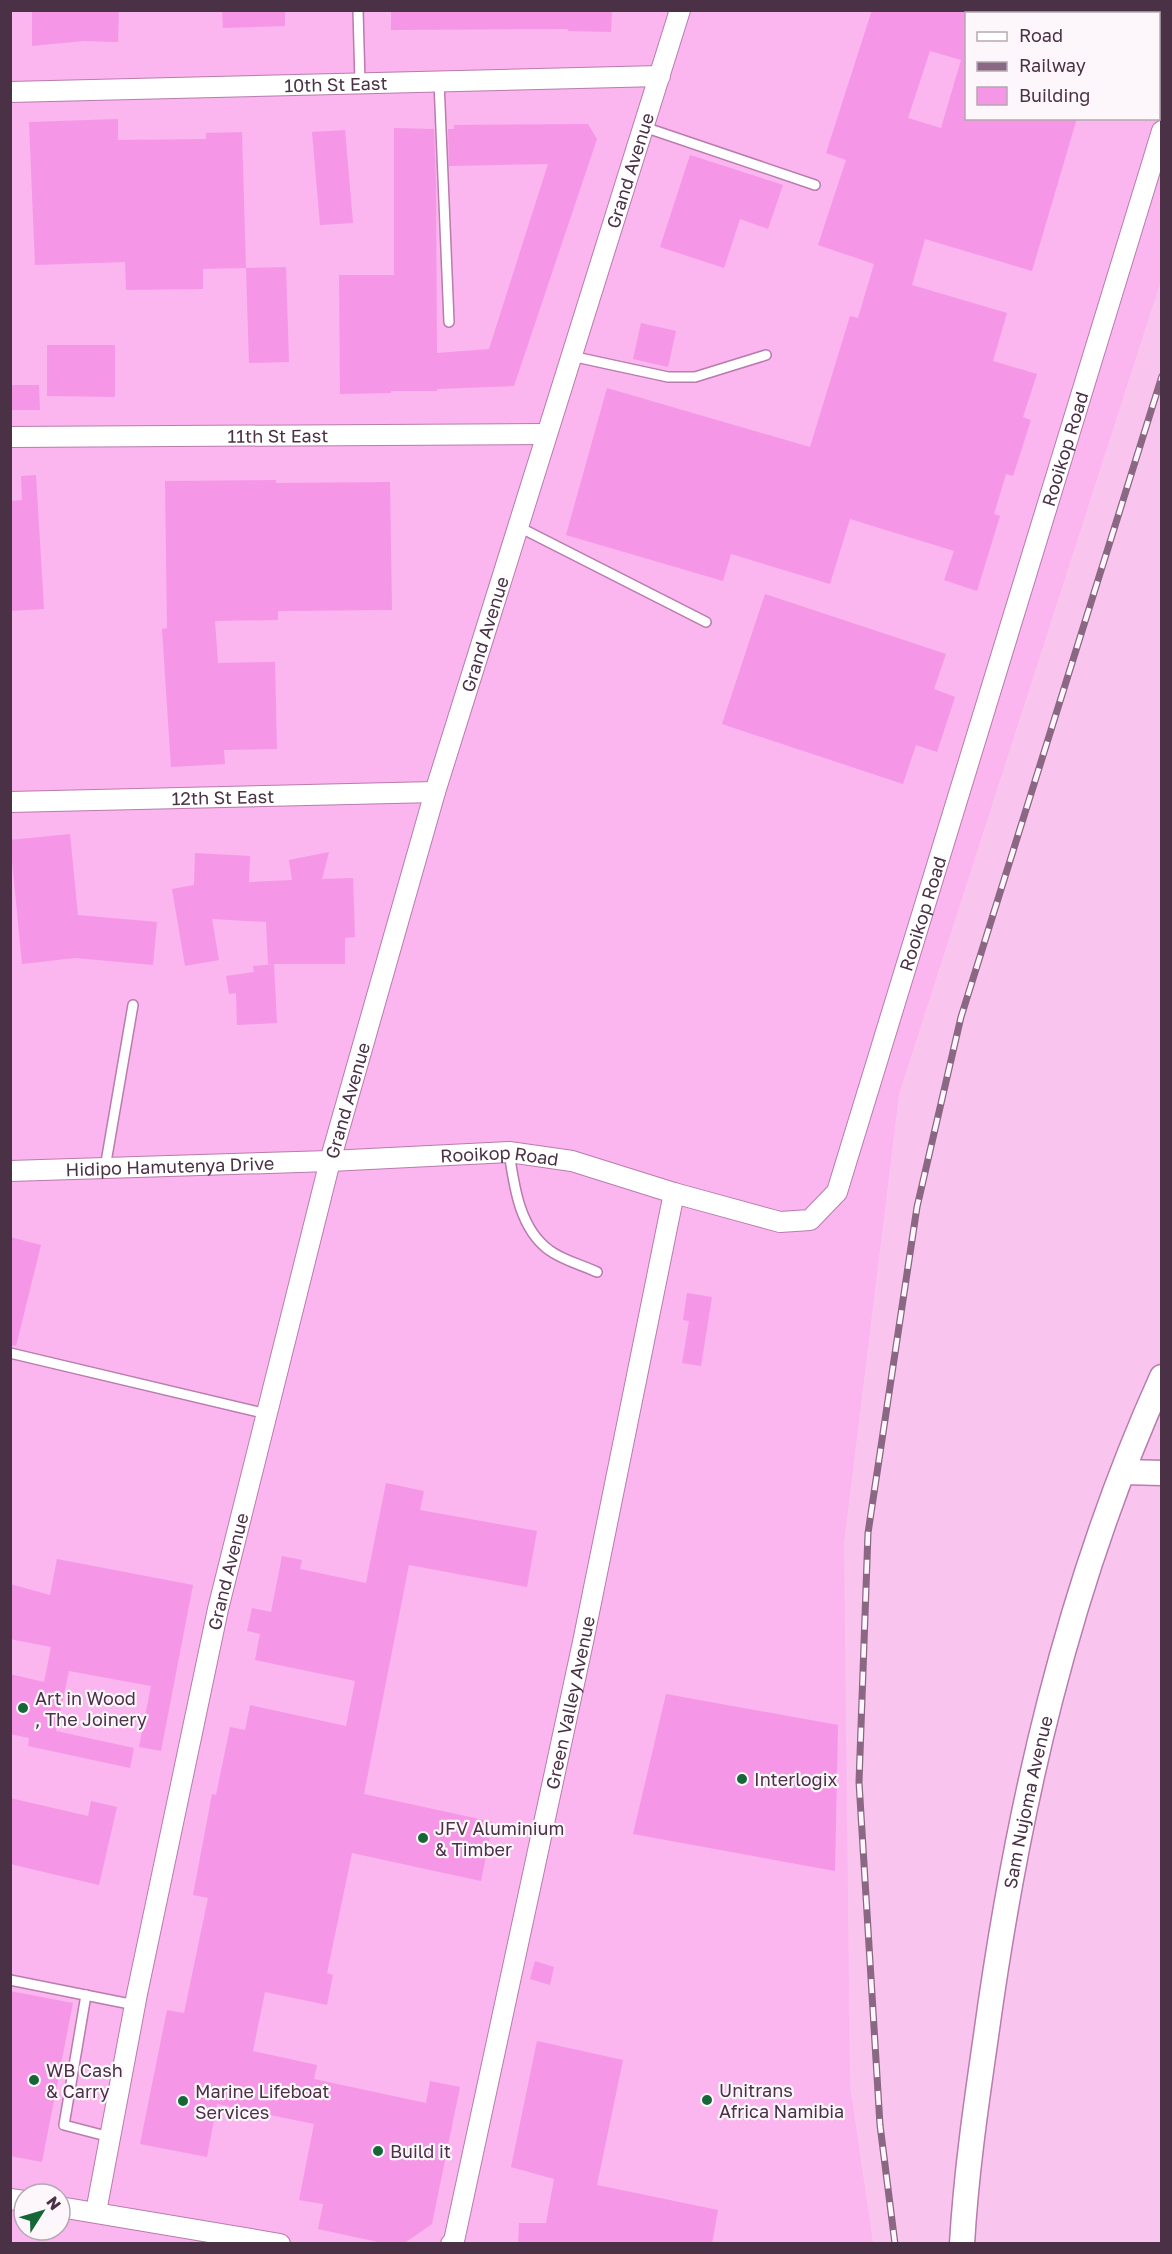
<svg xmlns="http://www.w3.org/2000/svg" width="1172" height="2254" viewBox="0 0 1172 2254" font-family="'Golos Text',sans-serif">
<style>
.built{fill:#fbb5ef;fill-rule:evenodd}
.building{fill:#f696e7;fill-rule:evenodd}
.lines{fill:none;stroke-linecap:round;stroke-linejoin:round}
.service-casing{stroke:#b87cae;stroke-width:12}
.minor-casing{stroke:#b87cae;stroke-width:22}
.tertiary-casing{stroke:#b87cae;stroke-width:27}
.service{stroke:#fff;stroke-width:9}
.minor{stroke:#fff;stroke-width:20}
.tertiary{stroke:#fff;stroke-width:24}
.rail-casing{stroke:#8a6783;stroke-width:7}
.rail{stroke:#fdf7fc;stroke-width:4.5;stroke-dasharray:14;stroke-linecap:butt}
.poi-dot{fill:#156737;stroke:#fdf7fc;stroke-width:2}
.labels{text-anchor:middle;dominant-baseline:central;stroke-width:4.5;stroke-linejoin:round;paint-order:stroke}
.street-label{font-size:18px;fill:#4a3146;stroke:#fdf7fc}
.poi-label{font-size:18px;fill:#4a3146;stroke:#fdf7fc;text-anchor:start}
</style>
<rect width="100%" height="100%" fill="#f9c5ef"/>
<path class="built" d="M 11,11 L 1161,11 L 1161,280 L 899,1094 L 844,1543 L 850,2086 L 873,2243 L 11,2244 ZM 966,14 L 1158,14 L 1158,118 L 966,118 ZM 24,2194 L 60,2194 L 60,2230 L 24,2230 Z"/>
<g class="building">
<polygon points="32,10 119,10 118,42 83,41 32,46"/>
<polygon points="222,10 285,10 285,26 223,28"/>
<polygon points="391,10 612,10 611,32 568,31 568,29 391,30"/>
<path d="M 872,10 L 966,10 L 966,118 L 1077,118 L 1032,271 L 925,239 L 912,285 L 1007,313 L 993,361 L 1037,374 L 1023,417 L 1031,420 L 1013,476 L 1006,474 L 994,514 L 1000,516 L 977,591 L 944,580 L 954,551 L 850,519 L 830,584 L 731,554 L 723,581 L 566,535 L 607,388 L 810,447 L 850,316 L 858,318 L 874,264 L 818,245 L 846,160 L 826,153 ZM 930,51 L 961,60 L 941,128 L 908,118 Z"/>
<polygon points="118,119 118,140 206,139 206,133 242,132 246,268 203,269 203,289 126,290 125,262 35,265 29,122"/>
<polygon points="588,124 597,139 514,386 437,389 437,391 391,391 391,393 340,394 339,275 394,275 394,128 434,129 436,183 437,353 489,349 548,164 449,166 448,129 454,129 454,125"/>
<polygon points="345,130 353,223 320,225 312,132"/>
<polygon points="690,155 783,185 768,229 740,219 724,268 660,247"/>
<polygon points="286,267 289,362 249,363 246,268"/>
<polygon points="641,323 676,331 668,367 633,359"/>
<polygon points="47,345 115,345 115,397 47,396"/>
<polygon points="10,385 39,385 40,410 10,410"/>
<polygon points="36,475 44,609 10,611 10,501 22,500 21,476"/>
<polygon points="276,480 276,483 390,482 392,610 278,611 278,620 215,621 218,663 275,662 277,749 224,750 225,764 171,767 162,629 167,628 165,481"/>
<polygon points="765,594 946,654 934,689 955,697 937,752 916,745 903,784 722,724"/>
<polygon points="70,834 78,915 157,922 153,965 75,958 22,964 10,840"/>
<polygon points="329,852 322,879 353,878 355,937 345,938 345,964 268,964 266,922 212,919 219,960 185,966 172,889 194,885 195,853 250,856 249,882 292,880 289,860"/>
<polygon points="274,964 277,1023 237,1025 236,993 229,994 226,976 254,972 253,966"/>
<polygon points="10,1237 41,1245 16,1346 10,1345"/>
<polygon points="687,1293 712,1297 701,1366 682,1363 689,1321 683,1320"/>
<polygon points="386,1483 424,1491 420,1510 537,1531 527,1587 409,1565 364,1794 493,1822 481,1881 352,1853 327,1973 333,1975 327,2005 265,1992 253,2051 317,2065 314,2079 426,2103 430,2081 460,2087 432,2224 403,2244 387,2244 318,2229 323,2204 299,2200 314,2124 217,2104 207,2157 140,2144 167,2010 184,2013 208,1898 193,1895 212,1794 216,1795 230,1727 245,1730 250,1705 346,1726 355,1681 255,1660 260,1634 247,1631 252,1608 271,1612 282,1556 302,1560 300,1569 366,1583"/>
<polygon points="57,1559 193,1585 161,1751 139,1747 151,1686 69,1671 56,1731 134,1748 130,1768 28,1746 29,1738 10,1734 10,1674 44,1682 51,1647 10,1639 10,1584 50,1595"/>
<polygon points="666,1694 838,1725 835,1871 633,1834"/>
<polygon points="10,1798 88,1816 91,1801 117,1807 99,1885 10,1864"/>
<polygon points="535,1961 554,1967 550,1985 530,1979"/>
<polygon points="10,1991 73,2003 42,2162 10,2156"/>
<polygon points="537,2041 623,2060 597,2185 718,2210 712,2244 518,2244 519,2223 546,2223 554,2179 511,2167"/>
</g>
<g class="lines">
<g class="service-casing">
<g id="service">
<polyline points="358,10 360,83"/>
<polyline points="439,81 449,322"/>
<polyline points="644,127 815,185"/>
<polyline points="571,356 668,377 695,377 766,355"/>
<polyline points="517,526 706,622"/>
<path d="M 509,1152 C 514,1185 519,1228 549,1250 C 562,1260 582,1265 597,1272"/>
<polyline points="105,1168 133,1005"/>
<polyline points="10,1353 267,1414"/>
<polyline points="10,1980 135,2005"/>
<polyline points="86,1995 64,2125 110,2137"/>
</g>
</g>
<g class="minor-casing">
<g id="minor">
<path id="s1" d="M 10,92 L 660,76"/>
<path id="s2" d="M 10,437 L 546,434"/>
<path id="s3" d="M 10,802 L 435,792"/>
<path id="s4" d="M 10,1171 L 330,1161 L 509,1152 L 572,1161 L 674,1193 L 780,1222 L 810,1220 L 837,1192 L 1162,131"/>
<polyline points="10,2199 24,2201"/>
<polyline points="60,2207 280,2244"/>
<path id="s5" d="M 96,2212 L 137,1994 L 218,1609 L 330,1161 L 435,792 L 680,10"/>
<path id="s6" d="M 451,2244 L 454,2241 L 583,1642 L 674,1193"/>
</g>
</g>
<g class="tertiary-casing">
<g id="tertiary">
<polyline points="1123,1472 1162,1473"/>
<path id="s7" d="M 962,2244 C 966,2174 976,2105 986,2036 C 1017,1810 1067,1587 1162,1377"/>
</g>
</g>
<use href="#service" class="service"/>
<use href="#minor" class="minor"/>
<use href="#tertiary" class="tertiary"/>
<g class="rail-casing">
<polyline id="rail" points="895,2244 880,2125 859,1782 868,1533 917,1207 961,1017 1162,376"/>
</g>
<use href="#rail" class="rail"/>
</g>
<g class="poi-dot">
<circle cx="23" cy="1708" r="6"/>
<circle cx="742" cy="1779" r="6"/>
<circle cx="423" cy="1838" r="6"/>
<circle cx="34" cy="2080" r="6"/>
<circle cx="707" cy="2100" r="6"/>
<circle cx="183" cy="2101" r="6"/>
<circle cx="378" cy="2151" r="6"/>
</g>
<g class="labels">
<g class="street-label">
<text stroke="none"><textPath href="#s1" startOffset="326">10th St East</textPath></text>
<text stroke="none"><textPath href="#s5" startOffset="2112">Grand Avenue</textPath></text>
<text stroke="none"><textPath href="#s2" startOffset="268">11th St East</textPath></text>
<text stroke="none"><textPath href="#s4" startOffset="1626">Rooikop Road</textPath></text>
<text stroke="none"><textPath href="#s5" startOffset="1626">Grand Avenue</textPath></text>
<text stroke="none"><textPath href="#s3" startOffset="213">12th St East</textPath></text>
<text stroke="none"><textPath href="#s4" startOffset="1140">Rooikop Road</textPath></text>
<text stroke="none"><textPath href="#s5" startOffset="1140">Grand Avenue</textPath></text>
<text stroke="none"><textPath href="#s4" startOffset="490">Rooikop Road</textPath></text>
<text stroke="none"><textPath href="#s4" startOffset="160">Hidipo Hamutenya Drive</textPath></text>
<text stroke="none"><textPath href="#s5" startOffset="654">Grand Avenue</textPath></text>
<text stroke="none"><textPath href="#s6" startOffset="555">Green Valley Avenue</textPath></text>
<text stroke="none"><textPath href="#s7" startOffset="447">Sam Nujoma Avenue</textPath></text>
</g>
<g class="poi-label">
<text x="35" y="1698">Art in Wood<tspan x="35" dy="21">, The Joinery</tspan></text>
<text x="754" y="1779">Interlogix</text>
<text x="435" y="1828">JFV Aluminium<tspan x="435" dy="21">&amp; Timber</tspan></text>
<text x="46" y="2070">WB Cash<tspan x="46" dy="21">&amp; Carry</tspan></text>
<text x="719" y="2090">Unitrans<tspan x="719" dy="21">Africa Namibia</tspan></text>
<text x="195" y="2091">Marine Lifeboat<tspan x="195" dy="21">Services</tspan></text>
<text x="390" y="2151">Build it</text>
</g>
</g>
<rect width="1172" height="2254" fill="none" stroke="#4a3146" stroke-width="24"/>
<rect x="965" y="12" width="195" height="108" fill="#fdf7fc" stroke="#b5a8b3" stroke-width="1.5"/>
<rect x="977" y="32" width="30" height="9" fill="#ffffff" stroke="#b5a8b3" stroke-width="1.5"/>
<text x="1019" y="42" font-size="18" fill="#4a3146">Road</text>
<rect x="977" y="62" width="30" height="9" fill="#8a6783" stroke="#b5a8b3" stroke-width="1.5"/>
<text x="1019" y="72" font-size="18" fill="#4a3146">Railway</text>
<rect x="977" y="87" width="30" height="18" fill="#f696e7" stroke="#b5a8b3" stroke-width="1.5"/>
<text x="1019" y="102" font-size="18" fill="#4a3146">Building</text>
<g transform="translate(42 2212) rotate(53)"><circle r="28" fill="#fdf7fc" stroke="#b5a8b3" stroke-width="1.5"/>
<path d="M0-4.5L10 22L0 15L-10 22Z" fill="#156737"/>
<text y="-9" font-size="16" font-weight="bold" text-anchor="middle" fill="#4a3146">N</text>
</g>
</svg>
